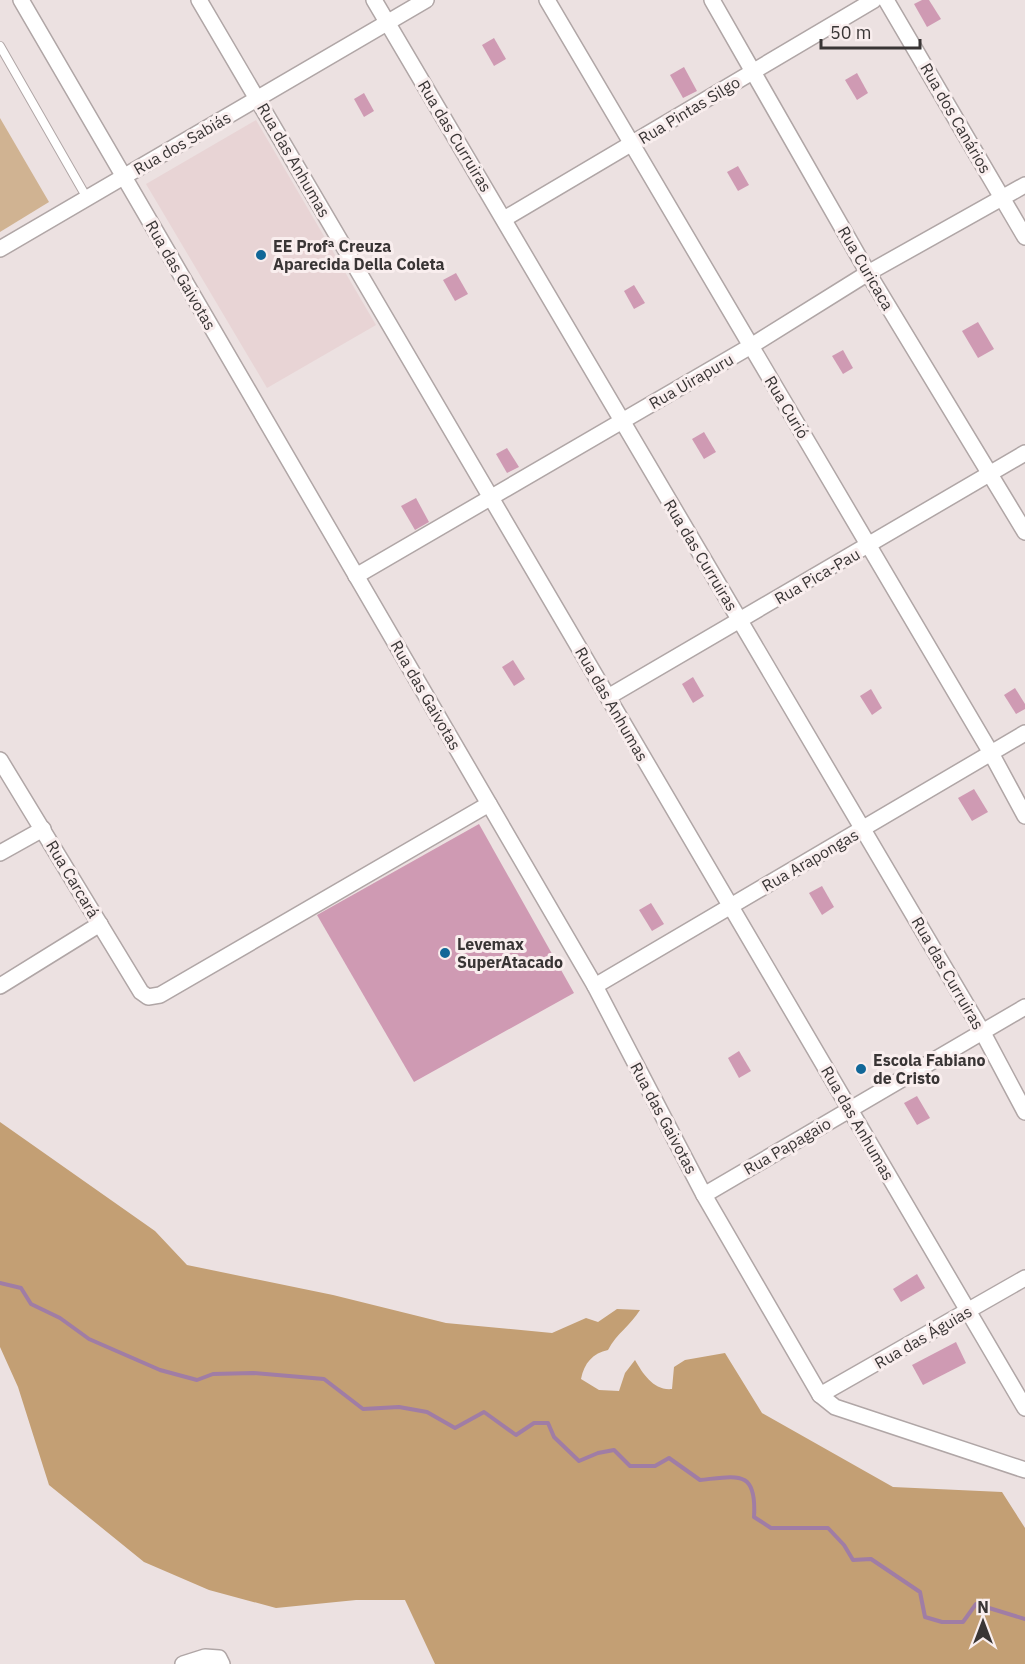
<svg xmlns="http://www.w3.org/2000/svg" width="1025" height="1664" viewBox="0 0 1025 1664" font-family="'IBM Plex Sans',sans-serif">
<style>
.built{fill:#e8d4d5}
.green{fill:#d0b392}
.forest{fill:#c39f74}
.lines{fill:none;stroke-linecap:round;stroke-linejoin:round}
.stream{stroke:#a07da5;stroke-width:4}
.building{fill:#cf9ab3}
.lane-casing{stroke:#b0a6a6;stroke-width:10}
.street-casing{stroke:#b0a6a6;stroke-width:18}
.lane{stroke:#fff;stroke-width:8}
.street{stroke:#fff;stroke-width:15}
.poi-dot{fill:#116798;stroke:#f9eeee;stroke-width:2}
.labels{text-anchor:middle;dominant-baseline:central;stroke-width:6;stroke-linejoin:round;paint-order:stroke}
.street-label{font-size:16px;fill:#393535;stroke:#f9eeee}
.poi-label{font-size:16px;font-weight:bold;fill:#393535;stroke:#f9eeee;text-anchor:start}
</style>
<rect width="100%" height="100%" fill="#ece1e1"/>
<polygon class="built" points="256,120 376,325 267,388 146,184"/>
<polygon class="green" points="0,118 49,202 0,232"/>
<path class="forest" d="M 0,1122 L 155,1231 L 187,1265 L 333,1295 L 446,1323 L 552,1333 L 586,1318 L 598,1322 L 617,1309 L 640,1310 C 630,1326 617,1333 608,1350 C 593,1353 584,1363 581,1379 L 599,1390 L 619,1391 L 625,1373 L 635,1360 C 643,1374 654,1391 672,1389 L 674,1367 L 685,1360 L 725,1353 L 762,1413 L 893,1487 L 1002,1492 L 1025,1528 L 1025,1664 L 435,1664 L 405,1600 L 356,1600 L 276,1608 L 209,1590 L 144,1562 L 49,1485 L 18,1387 L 0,1347 Z"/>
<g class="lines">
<path class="stream" d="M 0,1283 L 21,1288 L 31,1304 L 60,1318 L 89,1339 L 160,1370 L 197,1380 L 213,1374 L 253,1373 L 324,1379 L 363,1409 L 399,1407 L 427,1412 L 455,1428 L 484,1412 L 516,1435 L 534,1423 L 548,1423 L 554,1437 L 579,1461 L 598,1453 L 614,1450 L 630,1466 L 655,1466 L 669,1458 L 700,1480 C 738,1476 757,1469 754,1517 L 771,1528 L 828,1528 L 844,1545 L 853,1560 L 871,1559 L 920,1592 L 925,1617 L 942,1622 L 963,1622 L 976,1604 L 1025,1619"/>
</g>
<g class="building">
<polygon points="922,0 929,0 941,19 927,27 914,4"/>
<polygon points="494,38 506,59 494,66 482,45"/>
<polygon points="684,67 697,91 683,98 670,75"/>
<polygon points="857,73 868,93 857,100 845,80"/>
<polygon points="364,93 374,111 364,117 354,99"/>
<polygon points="738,166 749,185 738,191 727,172"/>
<polygon points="456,273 468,294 455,301 443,280"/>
<polygon points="634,285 645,303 634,309 624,291"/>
<polygon points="978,322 994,349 978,358 962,331"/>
<polygon points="843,350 853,368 843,374 832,356"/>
<polygon points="704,432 716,452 704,459 692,439"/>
<polygon points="507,448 519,467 507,473 496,454"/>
<polygon points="416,498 429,522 415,530 401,506"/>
<polygon points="513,660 525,679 514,686 502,667"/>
<polygon points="693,677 704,696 693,703 682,684"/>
<polygon points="1015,688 1025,704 1025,709 1016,714 1004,695"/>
<polygon points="871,689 882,708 872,715 860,696"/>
<polygon points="974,789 988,812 972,821 958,798"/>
<polygon points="479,824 574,993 414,1082 317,915"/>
<polygon points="822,886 834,907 822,915 809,893"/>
<polygon points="651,903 664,924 652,931 639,910"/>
<polygon points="739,1051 751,1071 739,1078 728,1058"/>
<polygon points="917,1096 930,1118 917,1125 904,1103"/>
<polygon points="917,1274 925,1288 901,1302 893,1289"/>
<polygon points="956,1342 966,1363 923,1385 912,1365"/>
</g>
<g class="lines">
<g class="lane-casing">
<polyline id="lane" points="0,46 87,198"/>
</g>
<g class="street-casing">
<g id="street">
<polyline points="21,0 595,986 704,1195 820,1395 835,1407 1025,1470"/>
<polyline points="199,0 1025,1408"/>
<polyline points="374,0 983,1033 1025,1112"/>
<polyline points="547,0 991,753 1025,816"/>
<polyline points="712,0 868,273 1025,532"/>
<polyline points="886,0 1025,237"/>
<polyline points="504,219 874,0"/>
<polyline points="0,249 426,0"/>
<polyline points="356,576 751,346 868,273 1025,185"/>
<polyline points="608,697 1025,453"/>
<polyline points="0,760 141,992 148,997 160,995 489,804"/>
<polyline points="0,853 43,829"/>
<polyline points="0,986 100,924"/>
<polyline points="595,986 1025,733"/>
<polyline points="704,1195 1025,1007"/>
<polyline points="820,1395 1025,1278"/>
<polyline points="183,1664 205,1657 219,1658 222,1664"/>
</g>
</g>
<use href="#lane" class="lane"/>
<use href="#street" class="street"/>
</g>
<g class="poi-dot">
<circle cx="261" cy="255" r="6"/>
<circle cx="445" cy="953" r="6"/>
<circle cx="861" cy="1069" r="6"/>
</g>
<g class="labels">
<g class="street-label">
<text transform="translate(689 110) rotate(-31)">Rua Pintas Silgo</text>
<text transform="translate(956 118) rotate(60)">Rua dos Canários</text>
<text transform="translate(455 136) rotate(59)">Rua das Curruiras</text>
<text transform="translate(182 143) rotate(-30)">Rua dos Sabiás</text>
<text transform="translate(294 160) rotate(60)">Rua das Anhumas</text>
<text transform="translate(866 268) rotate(60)">Rua Curicaca</text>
<text transform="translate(181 275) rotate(60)">Rua das Gaivotas</text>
<text transform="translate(691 381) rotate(-30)">Rua Uirapuru</text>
<text transform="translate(787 407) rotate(59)">Rua Curió</text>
<text transform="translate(701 555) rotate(59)">Rua das Curruiras</text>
<text transform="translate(817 576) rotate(-30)">Rua Pica-Pau</text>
<text transform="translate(426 695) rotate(60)">Rua das Gaivotas</text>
<text transform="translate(612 704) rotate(60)">Rua das Anhumas</text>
<text transform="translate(810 860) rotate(-30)">Rua Arapongas</text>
<text transform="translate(73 879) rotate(59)">Rua Carcará</text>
<text transform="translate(948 973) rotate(60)">Rua das Curruiras</text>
<text transform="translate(664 1118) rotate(62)">Rua das Gaivotas</text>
<text transform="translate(858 1123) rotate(60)">Rua das Anhumas</text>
<text transform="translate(787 1146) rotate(-30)">Rua Papagaio</text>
<text transform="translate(923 1337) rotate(-30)">Rua das Águias</text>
</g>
<g class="poi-label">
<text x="273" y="246">EE Profª Creuza<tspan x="273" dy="18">Aparecida Della Coleta</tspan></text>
<text x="457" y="944">Levemax<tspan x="457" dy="18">SuperAtacado</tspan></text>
<text x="873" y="1060">Escola Fabiano<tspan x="873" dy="18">de Cristo</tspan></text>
</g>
</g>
<g transform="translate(983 1622)" stroke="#f9eeee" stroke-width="4.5" paint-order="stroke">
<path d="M0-4.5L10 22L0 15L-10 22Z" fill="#393535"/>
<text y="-9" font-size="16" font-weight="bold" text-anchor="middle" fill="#393535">N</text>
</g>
<path d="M821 39v9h99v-9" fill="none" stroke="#393535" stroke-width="3"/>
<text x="830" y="39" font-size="18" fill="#393535" stroke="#f9eeee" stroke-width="4.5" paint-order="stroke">50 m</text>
</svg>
